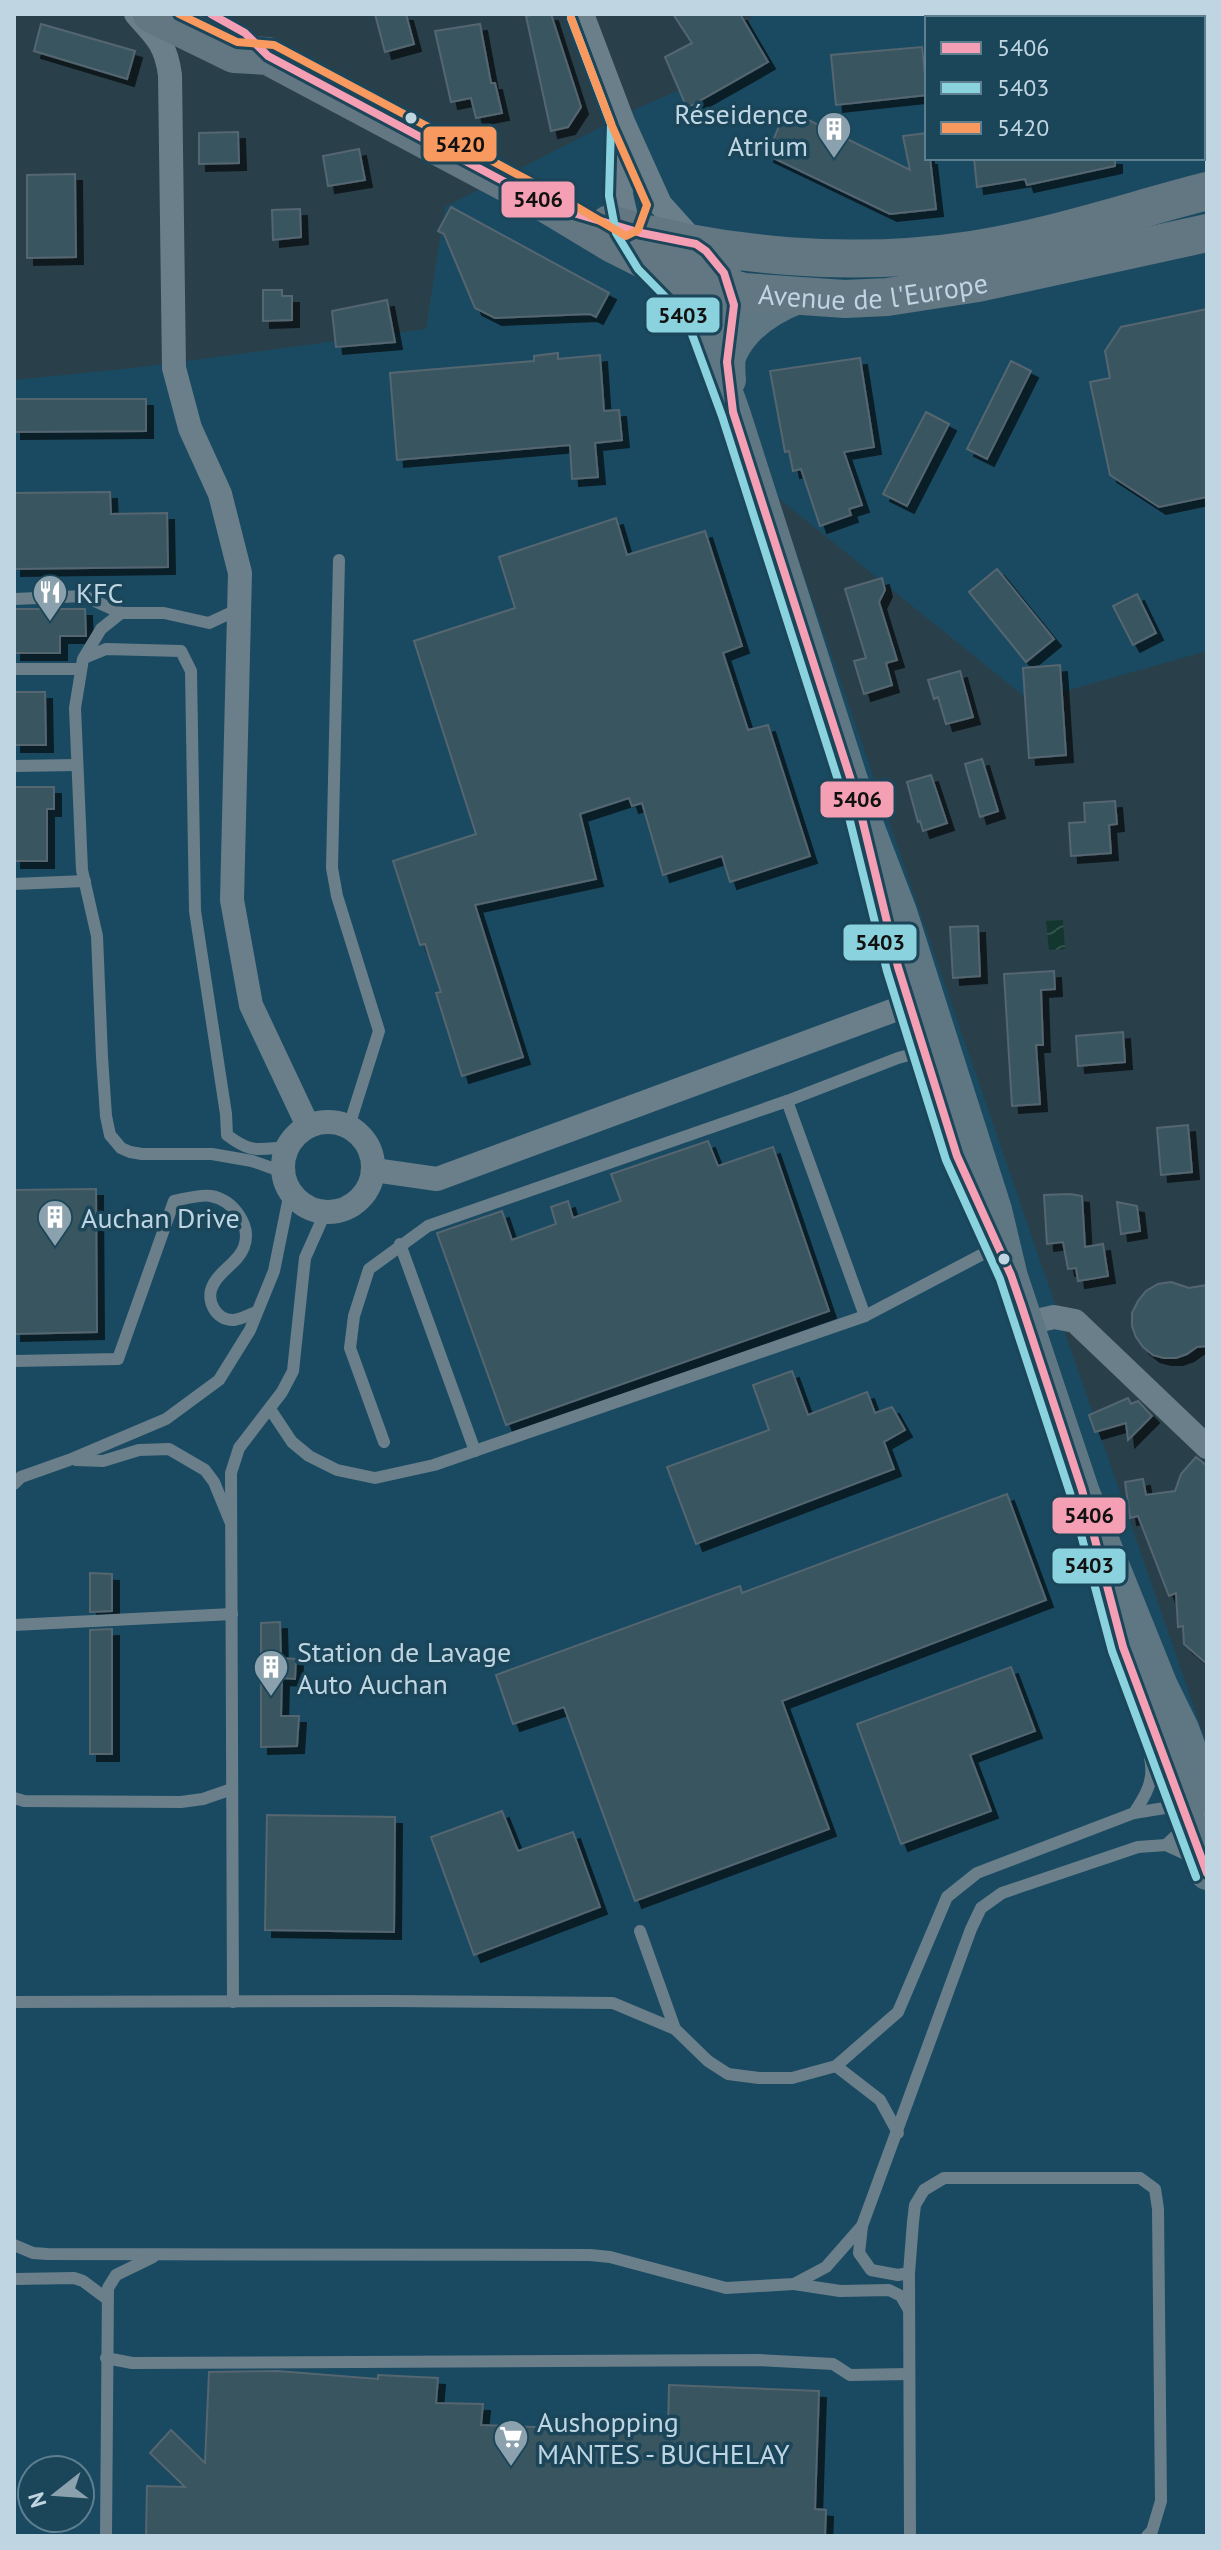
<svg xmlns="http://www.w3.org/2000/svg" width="1221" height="2550" viewBox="0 0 1221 2550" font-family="'PT Sans',sans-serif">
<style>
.built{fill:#1a4a61;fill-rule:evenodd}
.water{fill:url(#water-waves)}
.building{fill:#395460;stroke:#546670;stroke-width:2;filter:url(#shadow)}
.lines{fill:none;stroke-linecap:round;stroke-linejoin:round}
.lane{stroke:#6a7f8a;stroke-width:12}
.street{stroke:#6a7f8a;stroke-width:24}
.secondary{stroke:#5e7783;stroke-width:34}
.primary{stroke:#627781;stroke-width:38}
.bus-1-casing{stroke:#1b4559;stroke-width:14}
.bus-2-casing{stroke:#1b4559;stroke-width:14}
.bus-3-casing{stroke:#1b4559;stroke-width:14}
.bus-1{stroke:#f49fb3;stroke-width:8}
.bus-2{stroke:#8ad3de;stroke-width:8}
.bus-3{stroke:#f89960;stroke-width:8}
.bus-dot{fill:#c0d5e2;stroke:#1b4559;stroke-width:3}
.labels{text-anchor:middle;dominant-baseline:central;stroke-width:7;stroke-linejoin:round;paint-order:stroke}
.poi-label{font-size:28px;fill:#c0d5e2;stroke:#1b4559;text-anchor:start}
.street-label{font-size:28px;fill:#c0d5e2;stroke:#1b4559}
.line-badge{stroke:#1b4559;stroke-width:3}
.pale-badge-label{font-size:22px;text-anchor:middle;font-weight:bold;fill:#111}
</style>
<defs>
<pattern id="water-waves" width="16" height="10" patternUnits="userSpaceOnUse" patternTransform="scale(2)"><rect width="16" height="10" fill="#13372f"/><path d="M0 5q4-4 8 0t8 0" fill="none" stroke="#34534d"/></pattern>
<filter id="shadow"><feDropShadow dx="7" dy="7" stdDeviation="0" flood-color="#0009"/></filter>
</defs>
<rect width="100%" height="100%" fill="#29404b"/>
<path class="built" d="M 753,14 L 1207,14 L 1207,651 L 1030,701 L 777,497 L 1207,1745 L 1207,2536 L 14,2536 L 14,380 L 134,368 L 426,329 L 445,207 L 638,108 L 726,70 ZM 927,18 L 1203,18 L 1203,158 L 927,158 ZM 32,2470 L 80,2470 L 80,2518 L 32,2518 Z"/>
<polygon class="water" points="1063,920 1065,949 1049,950 1046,921"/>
<g class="building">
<polygon points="375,14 406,14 414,44 385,52"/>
<polygon points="539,14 551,14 581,107 568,127 551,131 526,16"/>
<polygon points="673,14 740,14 768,62 687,108 665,57 692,43"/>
<polygon points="41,24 135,51 127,79 34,51"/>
<polygon points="480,24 491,83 495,83 502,113 476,118 471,98 451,102 435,31"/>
<polygon points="922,47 927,95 836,105 831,55"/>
<polygon points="786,109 910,170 903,136 927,133 927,158 930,158 936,209 890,214 767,155"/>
<polygon points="238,132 239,163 199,164 199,133"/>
<polygon points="359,149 365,180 328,186 323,156"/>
<polygon points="974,158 1115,158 1115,166 1027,185 1025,179 977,187"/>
<polygon points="75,174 76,257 27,258 27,175"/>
<polygon points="451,207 609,293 596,317 590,314 495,318 475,308 444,234 438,231"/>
<polygon points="300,209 301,237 273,240 272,210"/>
<polygon points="263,290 282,290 282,296 292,296 292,320 263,321"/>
<polygon points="387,300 395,342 336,347 332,311"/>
<polygon points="1207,309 1207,497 1159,507 1110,475 1090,382 1110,378 1105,351 1121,327"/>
<polygon points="558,353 558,359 600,355 604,411 619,410 622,440 595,443 598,477 572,479 570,445 397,460 390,373 534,361 534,356"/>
<polygon points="860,358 874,447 844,452 862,505 849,509 851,515 820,526 801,469 793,471 789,451 785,452 770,371"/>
<polygon points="1011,361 1031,371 987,459 967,449"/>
<polygon points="14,399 146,399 146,431 14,432"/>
<polygon points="926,412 949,424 907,506 883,494"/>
<polygon points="110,492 111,514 167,513 168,567 14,569 14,493"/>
<polygon points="616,518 627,555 705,531 742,646 723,653 748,730 768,725 810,856 730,882 722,856 663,875 642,803 632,806 629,798 580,814 596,879 475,905 523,1057 462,1076 436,993 441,992 425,944 420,945 393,861 476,834 414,641 515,608 499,557"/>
<polygon points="997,569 1054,639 1026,662 969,592"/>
<polygon points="882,578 885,590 879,602 897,660 886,663 892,685 864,694 854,661 866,658 845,589"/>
<polygon points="1137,594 1156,633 1133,645 1113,606"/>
<polygon points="14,609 85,609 86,636 60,636 60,653 14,653"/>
<polygon points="1060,665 1066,755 1029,758 1023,668"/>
<polygon points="960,671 973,717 946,724 938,697 934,699 928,680"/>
<polygon points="14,692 45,692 46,745 14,745"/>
<polygon points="982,759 998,811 980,817 965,764"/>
<polygon points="931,775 947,823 923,831 920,821 918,822 907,782"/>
<polygon points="14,787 54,787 54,809 47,809 47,861 14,861"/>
<polygon points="1115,801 1117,824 1109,825 1111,853 1071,856 1069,823 1085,822 1084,803"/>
<polygon points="978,926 980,976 953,978 950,927"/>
<polygon points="1054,971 1055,989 1041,990 1043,1045 1036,1045 1040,1104 1012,1106 1004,974"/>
<polygon points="1123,1032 1125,1062 1078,1066 1076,1036"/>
<polygon points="1188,1125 1192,1172 1161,1175 1157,1128"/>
<polygon points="708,1141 718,1166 773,1147 829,1311 506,1425 437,1233 502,1211 512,1240 556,1224 551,1207 568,1201 573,1218 621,1201 611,1174"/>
<polygon points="96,1189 97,1332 14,1334 14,1190"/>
<polygon points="1070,1194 1082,1196 1085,1247 1103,1244 1108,1276 1078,1281 1076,1268 1068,1269 1063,1242 1047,1244 1044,1195"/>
<polygon points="1117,1202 1137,1206 1140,1231 1121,1234"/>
<polygon points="1171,1282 1189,1288 1207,1285 1207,1346 1197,1347 1187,1354 1176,1358 1164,1358 1153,1355 1143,1347 1136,1337 1132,1326 1132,1313 1138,1301 1146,1291 1158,1284"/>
<polygon points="792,1371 808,1415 867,1392 875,1413 892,1407 905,1430 884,1442 894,1469 696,1544 667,1467 769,1430 753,1385"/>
<polygon points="1128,1398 1131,1404 1138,1401 1152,1416 1128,1440 1126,1423 1095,1432 1089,1415"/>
<polygon points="1196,1457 1207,1466 1207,1664 1184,1644 1183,1626 1178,1627 1176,1593 1169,1596 1138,1516 1130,1518 1125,1482 1143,1479 1146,1495 1175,1491 1181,1474"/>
<polygon points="1007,1494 1046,1600 782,1701 829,1829 635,1901 564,1707 513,1724 496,1675 740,1586 742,1593"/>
<polygon points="90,1573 112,1574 112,1611 90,1612"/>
<polygon points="280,1622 281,1658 296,1659 295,1679 282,1678 281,1716 299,1716 297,1746 261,1747 261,1623"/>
<polygon points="112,1629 112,1754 90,1754 90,1630"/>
<polygon points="1011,1667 1035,1731 970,1755 991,1811 901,1844 857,1724"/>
<polygon points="502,1811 518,1851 573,1832 600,1907 474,1955 431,1837"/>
<polygon points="267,1815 395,1817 394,1932 265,1930"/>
<polygon points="277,2371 378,2379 378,2375 438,2378 436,2403 483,2404 481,2425 668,2432 669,2385 819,2391 815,2509 826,2510 825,2536 146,2536 147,2486 185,2487 150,2453 171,2430 205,2463 209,2372"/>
</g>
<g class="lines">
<g class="lane">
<polyline points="339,560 332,868 337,896 379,1031 349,1126"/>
<polyline points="14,599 84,596 121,613"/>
<polyline points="239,609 209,623 164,613 121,613 101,629 83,659 75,708 82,870 97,936 102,1057 106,1116 110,1135 121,1148 130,1152 142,1154 212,1154 252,1161 283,1172"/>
<path d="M 84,658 L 106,649 L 181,651 L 191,671 L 195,911 L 226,1114 L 227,1135 C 252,1154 257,1149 287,1147"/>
<polyline points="14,669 81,669"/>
<polyline points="14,766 77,765"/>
<polyline points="14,884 85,881"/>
<polyline points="787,1101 865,1316"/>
<polyline points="400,1244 475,1451"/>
<path d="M 14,1361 L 118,1359 L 174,1201 C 184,1199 201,1194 211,1196 C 233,1200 252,1225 244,1247 C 238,1263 220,1270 213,1285 C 205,1300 216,1321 234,1320 C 242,1319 250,1314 257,1312"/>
<polyline points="270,1409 292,1442 309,1456 337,1470 375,1478 434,1465 865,1316 1000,1245"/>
<polyline points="384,1442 350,1348 354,1316 369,1269 428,1226 787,1101 898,1058 924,1051 939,1056"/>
<polyline points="76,1460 103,1461 139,1450 169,1449 205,1470 214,1482 230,1521"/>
<polyline points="14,1484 21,1477 69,1460 166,1419 219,1380 250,1330 274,1271 290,1192"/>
<polyline points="14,1625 232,1614"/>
<polyline points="14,1798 24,1801 181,1802 203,1799 232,1789"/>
<path d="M 1134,1813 C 1146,1795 1155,1780 1150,1758"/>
<polyline points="1166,1845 1188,1824 1207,1816"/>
<polyline points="640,1931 675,2029"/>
<polyline points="14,2002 390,2001 613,2003 675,2029 708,2061 728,2074 759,2078 792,2078 836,2066 898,2012 947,1897 977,1873 1134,1813 1177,1806"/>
<polyline points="233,2002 231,1473 239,1448 282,1392 293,1371 305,1258 325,1213"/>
<polyline points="836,2066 880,2100 898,2133"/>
<polyline points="14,2245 33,2253 47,2254 590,2255 610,2257 726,2288 794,2284 826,2267 862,2226"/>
<polyline points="909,2273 898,2275 871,2270 859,2253 862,2226 971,1929 981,1908 1002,1893 1138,1847 1166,1845 1192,1857"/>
<polyline points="14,2279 74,2278 83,2281 107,2299"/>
<polyline points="794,2284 840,2291 889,2290 901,2296 909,2310"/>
<polyline points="106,2358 132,2363 759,2360 833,2364 850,2375 909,2374"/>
<polyline points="106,2536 108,2288 116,2275 153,2257"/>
<polyline points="910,2536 909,2273 913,2222 915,2205 924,2190 944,2178 1140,2178 1155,2189 1158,2209 1161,2501 1152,2531 1147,2536"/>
</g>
<g class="street">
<path d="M 136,14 C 156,36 166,44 170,75 L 174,368 L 190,428 L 220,494 L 240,573 L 232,900 L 251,1005 L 308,1126"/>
<polyline points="582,14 623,122 660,204 695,243"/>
<polyline points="623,128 621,195 631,238"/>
<circle cx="328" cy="1167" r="45"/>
<polyline points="374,1170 437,1179 927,998"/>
<polyline points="1027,1323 1054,1317 1075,1321 1207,1447"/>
</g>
<g class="secondary">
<polyline points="650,264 683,295 697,312 733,412 858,802 900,912 995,1210 1011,1277 1082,1490 1161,1686 1182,1729 1207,1796"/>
<path d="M 720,268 C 745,307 724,339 729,380"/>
<path d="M 730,354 C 743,325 771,307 800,296"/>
<polyline points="1126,1656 1207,1873"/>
</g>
<g class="primary">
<path id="s1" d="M 152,14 L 234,54 L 268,56 L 550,206 L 613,244 L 657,266 L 682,276 L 744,292 L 845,299 L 887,297 L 978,283 L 1207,233"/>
<path d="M 609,224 C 725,257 851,268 971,250 C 1050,238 1129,211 1207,191"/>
</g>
<g class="bus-1-casing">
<polyline id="bus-1" points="211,14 245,33 268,56 550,206 641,233 696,244 706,251 724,273 734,305 727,362 733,412 858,802 898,967 957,1156 1011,1275 1021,1304 1082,1490 1123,1647 1207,1873"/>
</g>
<g class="bus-2-casing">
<polyline id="bus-2" points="571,18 611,124 609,196 616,233 638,269 686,318 722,416 846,805 887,971 946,1160 1000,1279 1070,1493 1112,1651 1196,1877"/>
</g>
<g class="bus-3-casing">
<polyline id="bus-3" points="179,14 237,42 274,45 556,195 626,236 638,230 647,205 612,126 571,18"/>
</g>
<use href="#bus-1" class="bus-1"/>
<use href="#bus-2" class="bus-2"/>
<use href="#bus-3" class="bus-3"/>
</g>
<defs>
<g id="building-pin" transform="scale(1.8)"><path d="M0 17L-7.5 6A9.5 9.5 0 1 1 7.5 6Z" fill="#8ba1ad" stroke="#1b4559"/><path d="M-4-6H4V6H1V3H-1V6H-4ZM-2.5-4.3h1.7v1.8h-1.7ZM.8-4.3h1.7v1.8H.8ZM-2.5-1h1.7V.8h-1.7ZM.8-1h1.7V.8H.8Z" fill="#fff"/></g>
<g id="restaurant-pin" transform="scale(1.8)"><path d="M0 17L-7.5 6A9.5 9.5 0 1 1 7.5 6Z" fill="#8ba1ad" stroke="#1b4559"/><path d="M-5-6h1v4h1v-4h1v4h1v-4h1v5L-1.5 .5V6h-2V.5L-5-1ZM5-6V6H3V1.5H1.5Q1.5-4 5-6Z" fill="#fff"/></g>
<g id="supermarket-pin" transform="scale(1.8)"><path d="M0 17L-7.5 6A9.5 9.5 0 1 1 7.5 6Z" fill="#8ba1ad" stroke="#1b4559"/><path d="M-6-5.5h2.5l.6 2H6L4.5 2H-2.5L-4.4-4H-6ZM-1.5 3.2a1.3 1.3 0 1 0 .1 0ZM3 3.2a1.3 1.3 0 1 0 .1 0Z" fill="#fff"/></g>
</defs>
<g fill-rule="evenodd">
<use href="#building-pin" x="834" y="129"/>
<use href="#restaurant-pin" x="50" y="592"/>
<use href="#building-pin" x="55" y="1217"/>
<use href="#building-pin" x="271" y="1667"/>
<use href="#supermarket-pin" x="511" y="2437"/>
</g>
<g class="bus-dot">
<circle cx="411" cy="118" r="7"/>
<circle cx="1004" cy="1259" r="7"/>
</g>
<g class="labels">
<g class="poi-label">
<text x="808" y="113" text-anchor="end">Réseidence<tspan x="808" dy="32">Atrium</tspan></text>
<text x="76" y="592">KFC</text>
<text x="81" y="1217">Auchan Drive</text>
<text x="297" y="1651">Station de Lavage<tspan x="297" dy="32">Auto Auchan</tspan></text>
<text x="537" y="2421">Aushopping<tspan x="537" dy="32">MANTES - BUCHELAY</tspan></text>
</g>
<g class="street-label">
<text stroke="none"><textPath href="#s1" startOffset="788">Avenue de l'Europe</textPath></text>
</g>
</g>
<g class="line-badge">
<rect x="422" y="125" width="76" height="38" rx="8" fill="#f89960"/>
<rect x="500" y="180" width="76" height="39" rx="8" fill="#f49fb3"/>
<rect x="645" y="296" width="76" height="38" rx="8" fill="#8ad3de"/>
<rect x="819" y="780" width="76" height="39" rx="8" fill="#f49fb3"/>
<rect x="842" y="923" width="76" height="39" rx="8" fill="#8ad3de"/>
<rect x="1051" y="1496" width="76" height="39" rx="8" fill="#f49fb3"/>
<rect x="1051" y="1547" width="76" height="38" rx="8" fill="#8ad3de"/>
</g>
<g class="pale-badge-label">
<text x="460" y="152">5420</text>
<text x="538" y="207">5406</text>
<text x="683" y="323">5403</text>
<text x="857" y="807">5406</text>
<text x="880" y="950">5403</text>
<text x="1089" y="1523">5406</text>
<text x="1089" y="1573">5403</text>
</g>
<rect width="1221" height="2550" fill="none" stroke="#c0d5e2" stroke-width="32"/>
<rect x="925" y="16" width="280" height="144" fill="#1b4559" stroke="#5d7f90" stroke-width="2"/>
<rect x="941" y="42" width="40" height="12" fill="#f49fb3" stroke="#5d7f90" stroke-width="2"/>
<text x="997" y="56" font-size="24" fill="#c0d5e2">5406</text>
<rect x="941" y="82" width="40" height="12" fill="#8ad3de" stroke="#5d7f90" stroke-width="2"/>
<text x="997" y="96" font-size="24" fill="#c0d5e2">5403</text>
<rect x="941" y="122" width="40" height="12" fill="#f89960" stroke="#5d7f90" stroke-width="2"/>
<text x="997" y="136" font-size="24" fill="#c0d5e2">5420</text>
<g transform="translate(56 2494) rotate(253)"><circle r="38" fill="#1b4559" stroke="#5d7f90" stroke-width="2"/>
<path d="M0-6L14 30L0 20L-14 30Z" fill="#8ba1ad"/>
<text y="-12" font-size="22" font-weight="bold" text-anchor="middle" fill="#c0d5e2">N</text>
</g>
</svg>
